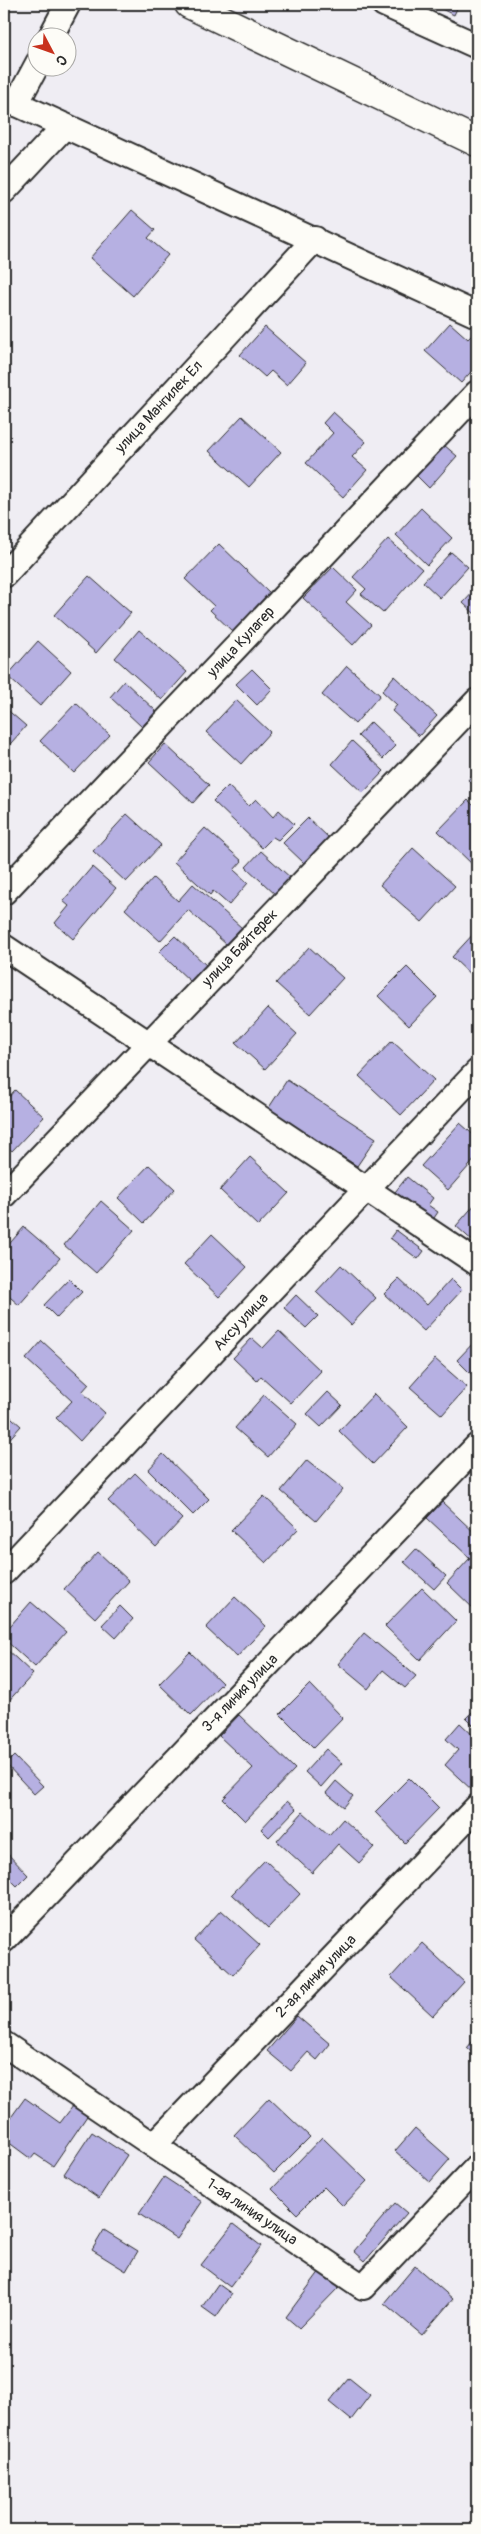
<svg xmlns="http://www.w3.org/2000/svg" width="481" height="2534" viewBox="0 0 481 2534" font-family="Pangolin,sans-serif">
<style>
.building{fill:#b6b0e2;stroke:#2b2b2b}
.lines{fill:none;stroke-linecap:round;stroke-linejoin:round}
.street-casing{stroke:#2b2b2b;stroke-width:28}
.primary-casing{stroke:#2b2b2b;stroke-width:31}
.street{stroke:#fdfcf7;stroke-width:24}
.primary{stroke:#fdfcf7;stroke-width:28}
.labels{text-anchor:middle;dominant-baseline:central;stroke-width:4;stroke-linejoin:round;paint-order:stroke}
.street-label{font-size:15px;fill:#2b2b2b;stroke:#fdfcf7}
</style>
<rect width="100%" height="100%" fill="#efedf3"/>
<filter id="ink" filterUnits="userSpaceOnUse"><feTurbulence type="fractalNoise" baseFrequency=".02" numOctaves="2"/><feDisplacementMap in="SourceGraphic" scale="10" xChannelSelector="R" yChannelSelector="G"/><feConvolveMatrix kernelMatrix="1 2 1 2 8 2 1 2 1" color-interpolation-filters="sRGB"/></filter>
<g filter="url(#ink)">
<g class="building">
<polygon points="431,4 459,4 454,15"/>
<polygon points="132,210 155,230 148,238 168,255 133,296 90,258"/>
<polygon points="450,323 468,339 477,330 477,365 461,383 425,351"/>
<polygon points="265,327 306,363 287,385 271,371 265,377 240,355"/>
<polygon points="333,412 366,442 352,457 367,470 343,497 306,463 333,433 323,423"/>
<polygon points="242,416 281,452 249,487 209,451"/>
<polygon points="444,445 457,456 429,488 417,476"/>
<polygon points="421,508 452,538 427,565 396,535"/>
<polygon points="388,539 422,569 383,613 361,594 366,589 353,577"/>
<polygon points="219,544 270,593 233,632 210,610 214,606 185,579"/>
<polygon points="451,552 468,567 440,598 423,582"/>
<polygon points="333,567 357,590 346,602 371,625 353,645 303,598"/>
<polygon points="89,576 131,613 96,653 54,615"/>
<polygon points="477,588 477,616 463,603"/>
<polygon points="139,630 187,672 162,700 115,658"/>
<polygon points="38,641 71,671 40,706 7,676"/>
<polygon points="347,666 380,695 355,724 322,695"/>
<polygon points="252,669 272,689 257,705 236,684"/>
<polygon points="394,676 437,716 419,736 392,711 397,705 382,691"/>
<polygon points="124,681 156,711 142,727 110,697"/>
<polygon points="236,700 270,732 241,764 206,732"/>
<polygon points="76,703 110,735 74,773 40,741"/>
<polygon points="4,707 26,726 4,751"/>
<polygon points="371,722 396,746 383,759 358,736"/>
<polygon points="352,741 384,771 363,793 332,764"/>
<polygon points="165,744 209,785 193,803 149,762"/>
<polygon points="477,769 477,788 468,780"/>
<polygon points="228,786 249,806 256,799 273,817 279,810 294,824 278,840 273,837 262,848 213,801"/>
<polygon points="468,800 477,809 477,869 438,831"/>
<polygon points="127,814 161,845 126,882 93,851"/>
<polygon points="308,818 329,838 304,863 283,843"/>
<polygon points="205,828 242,861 234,870 248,883 229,905 213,891 210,895 174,862"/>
<polygon points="413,848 455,886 422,922 380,885"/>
<polygon points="261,851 292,879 277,896 246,867"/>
<polygon points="92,867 116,888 73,939 55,923 69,906 63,901"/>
<polygon points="153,878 178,901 193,884 242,928 227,945 188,910 160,941 125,909"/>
<polygon points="477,930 477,981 452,957"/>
<polygon points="175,936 207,966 191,982 159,952"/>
<polygon points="309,947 343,978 310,1014 276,983"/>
<polygon points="407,967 437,997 409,1026 378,996"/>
<polygon points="268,1008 297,1034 265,1069 236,1043"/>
<polygon points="392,1041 434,1080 401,1115 359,1076"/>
<polygon points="287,1080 376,1138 357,1166 268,1109"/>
<polygon points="15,1090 44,1117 12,1151 4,1144 4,1102"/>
<polygon points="460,1123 477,1138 477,1157 448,1190 421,1166"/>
<polygon points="250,1157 289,1193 258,1226 220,1190"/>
<polygon points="149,1165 175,1189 144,1223 118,1198"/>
<polygon points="407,1177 433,1198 428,1205 438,1212 432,1221 395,1192"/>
<polygon points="101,1201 134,1230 96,1273 64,1245"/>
<polygon points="477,1202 477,1242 476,1244 456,1226"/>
<polygon points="24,1227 60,1258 19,1305 4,1292 4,1250"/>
<polygon points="396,1230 424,1251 418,1259 390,1238"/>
<polygon points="212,1234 247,1267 219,1297 184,1264"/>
<polygon points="341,1265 376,1298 351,1325 316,1292"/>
<polygon points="69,1279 82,1292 57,1318 44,1305"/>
<polygon points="399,1279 427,1305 451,1279 462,1290 424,1331 384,1294"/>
<polygon points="296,1295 318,1316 306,1328 284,1308"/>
<polygon points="279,1331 321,1371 291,1403 261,1376 257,1381 233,1358 252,1338 263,1348"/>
<polygon points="477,1339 477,1380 457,1360"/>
<polygon points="42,1341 89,1384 82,1392 105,1413 80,1441 56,1418 72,1401 26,1359"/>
<polygon points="435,1359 467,1387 442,1415 410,1387"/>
<polygon points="328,1392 342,1405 321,1427 307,1414"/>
<polygon points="374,1394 408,1427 373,1464 339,1431"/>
<polygon points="264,1395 297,1424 268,1457 235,1428"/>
<polygon points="4,1411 21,1426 4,1445"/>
<polygon points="163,1454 209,1499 193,1515 148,1470"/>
<polygon points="307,1460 343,1489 316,1521 281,1491"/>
<polygon points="135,1473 182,1519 156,1547 108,1501"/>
<polygon points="264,1496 298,1529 266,1563 231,1530"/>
<polygon points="442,1502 477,1535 477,1612 447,1583 470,1558 427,1518"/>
<polygon points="416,1549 446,1576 434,1589 404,1562"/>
<polygon points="98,1552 129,1581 95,1618 64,1589"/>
<polygon points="422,1588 456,1621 420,1660 385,1626"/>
<polygon points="235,1597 266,1626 237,1657 206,1628"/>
<polygon points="31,1602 66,1632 35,1667 4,1639 4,1633"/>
<polygon points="120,1606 133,1619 116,1638 102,1625"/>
<polygon points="364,1633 416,1676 405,1688 383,1670 368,1689 338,1664"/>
<polygon points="4,1647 33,1674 4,1706"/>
<polygon points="190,1652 222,1683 191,1715 159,1684"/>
<polygon points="310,1684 343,1718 314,1748 280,1714"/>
<polygon points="477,1707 477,1729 466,1718"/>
<polygon points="239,1715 295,1769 245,1821 223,1799 253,1768 219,1736"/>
<polygon points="460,1723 477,1739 477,1786 473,1791 445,1765 458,1750 446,1739"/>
<polygon points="326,1749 342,1763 321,1787 305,1772"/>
<polygon points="14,1756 43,1786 34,1794 6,1764"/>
<polygon points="409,1778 439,1808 405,1843 375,1812"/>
<polygon points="336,1781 353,1796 344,1807 326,1793"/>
<polygon points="287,1801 296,1809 269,1837 261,1829"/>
<polygon points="303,1812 329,1835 343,1819 374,1847 359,1863 338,1844 312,1873 277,1841"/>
<polygon points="4,1850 28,1875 17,1886 4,1873"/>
<polygon points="265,1860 300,1894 268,1928 232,1894"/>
<polygon points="221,1910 260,1945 233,1975 194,1940"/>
<polygon points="422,1943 464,1982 433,2016 391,1977"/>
<polygon points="297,2016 330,2044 317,2060 308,2052 291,2071 267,2051"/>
<polygon points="477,2036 477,2057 467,2048"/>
<polygon points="25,2098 60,2123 73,2106 87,2116 53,2166 35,2154 31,2159 4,2139 4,2127"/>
<polygon points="269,2098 310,2137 274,2173 234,2135"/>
<polygon points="415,2128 450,2159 430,2182 395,2151"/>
<polygon points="92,2132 127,2155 99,2198 64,2174"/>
<polygon points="322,2137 367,2181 343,2206 324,2187 297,2214 272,2189"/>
<polygon points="164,2177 202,2202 177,2239 139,2214"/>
<polygon points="395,2203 407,2213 365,2261 354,2251"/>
<polygon points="233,2224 261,2246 230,2287 201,2265"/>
<polygon points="104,2230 138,2251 126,2271 92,2250"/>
<polygon points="415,2266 453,2299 422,2335 384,2303"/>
<polygon points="320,2271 341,2285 299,2328 286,2317"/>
<polygon points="218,2284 232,2294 216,2317 202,2307"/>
<polygon points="349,2378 370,2395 351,2420 329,2402"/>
</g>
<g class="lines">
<g class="street-casing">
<g id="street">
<polyline points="384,4 477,46"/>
<polyline points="50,38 68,4"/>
<polyline points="4,98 477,315"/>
<polyline points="16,104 38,63"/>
<polyline points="4,191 65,126"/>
<polyline points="4,575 315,239"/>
<polyline points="4,892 477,393"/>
<polyline points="4,947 477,1263"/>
<polyline points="4,1195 477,701"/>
<polyline points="4,1572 477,1072"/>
<polyline points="4,1940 477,1446"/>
<polyline points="4,2044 363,2287 477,2167"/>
<polyline points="154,2145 477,1807"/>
</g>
</g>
<g class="primary-casing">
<polyline id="primary" points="189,4 477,142"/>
</g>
<use href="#street" class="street"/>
<use href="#primary" class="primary"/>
</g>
</g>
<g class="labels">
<g class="street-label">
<text transform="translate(159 407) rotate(-47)">улица Мангилек Ел</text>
<text transform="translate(241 642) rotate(-47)">улица Кулагер</text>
<text transform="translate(240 948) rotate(-46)">улица Байтерек</text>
<text transform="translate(241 1322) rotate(-47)">Аксу улица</text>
<text transform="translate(240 1693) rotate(-46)">3-я линия улица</text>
<text transform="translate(316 1976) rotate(-46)">2-ая линия улица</text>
<text transform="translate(252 2212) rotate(34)">1-ая линия улица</text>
</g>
</g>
<rect width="481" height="2534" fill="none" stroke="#fdfcf7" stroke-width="20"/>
<rect x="10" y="10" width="461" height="2514" fill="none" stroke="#2b2b2b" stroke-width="2" filter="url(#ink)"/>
<g transform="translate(52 52) rotate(131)"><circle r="24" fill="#fdfcf7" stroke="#a9a8a5"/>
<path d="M0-4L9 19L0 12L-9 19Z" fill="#c8321e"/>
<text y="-8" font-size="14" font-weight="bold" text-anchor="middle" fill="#2b2b2b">С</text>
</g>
</svg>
